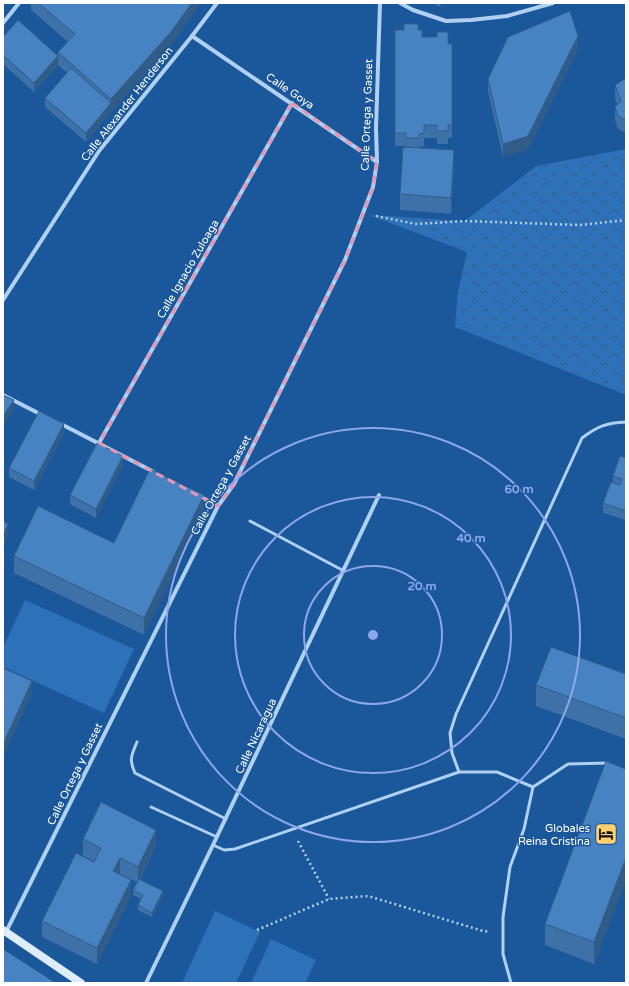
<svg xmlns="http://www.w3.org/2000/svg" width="629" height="986" viewBox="0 0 629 986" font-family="'Varela Round',sans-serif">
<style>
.park{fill:url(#park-crowns)}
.pitch{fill:#2d72b8}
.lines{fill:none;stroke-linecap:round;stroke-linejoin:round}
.path{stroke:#b0d0f1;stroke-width:2.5;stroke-dasharray:2 3;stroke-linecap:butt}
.lane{stroke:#b0d0f1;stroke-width:3}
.street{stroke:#b0d0f1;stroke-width:4}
.secondary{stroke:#deecfc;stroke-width:8}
.wall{fill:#3d71a8}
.shaded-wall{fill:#325c88}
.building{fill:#4783c3;stroke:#325c88}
.marked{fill:none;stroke:#e497b5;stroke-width:3;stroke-dasharray:8 5;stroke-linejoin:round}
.ring{fill:none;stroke:#8ea6ec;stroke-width:2}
.labels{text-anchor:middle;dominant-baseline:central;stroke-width:3;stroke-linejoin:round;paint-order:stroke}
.street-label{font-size:11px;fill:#fff;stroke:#1a579b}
.poi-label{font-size:11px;fill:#fff;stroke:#1a579b;text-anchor:end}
.centre{fill:#8ea6ec;stroke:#1a579b;stroke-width:2}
.ring-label{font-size:12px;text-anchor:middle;font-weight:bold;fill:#8ea6ec;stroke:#1a579b;stroke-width:3;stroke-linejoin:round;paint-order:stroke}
</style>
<defs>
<pattern id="park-crowns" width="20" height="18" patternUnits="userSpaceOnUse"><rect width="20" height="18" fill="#2d72b8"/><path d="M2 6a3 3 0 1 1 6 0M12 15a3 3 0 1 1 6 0" fill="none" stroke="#3e5d7d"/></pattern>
</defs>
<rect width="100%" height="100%" fill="#1a579b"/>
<polygon class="park" points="626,149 626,395 455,327 458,291 467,252 369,215 465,221 536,166"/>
<g class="pitch">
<polygon points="25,600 134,649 104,713 3,667 3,648"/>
<polygon points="215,911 260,932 236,983 182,983"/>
<polygon points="271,939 316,960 305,983 251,983"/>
</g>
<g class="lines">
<g class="path">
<polyline points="376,216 416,224 465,221 580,225 626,220"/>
<polyline points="298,841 329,899"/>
<polyline points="257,930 329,899 368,896 483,931 490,932"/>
</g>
<g class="lane">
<polyline points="250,521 344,571"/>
<path d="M 137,742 C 131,756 129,760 135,773 L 226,819"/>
<path d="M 459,772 L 452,753 L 450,733 L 456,714 L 582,438 C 598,426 606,423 626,422"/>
<polyline points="151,807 217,837"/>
<polyline points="213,845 224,850 235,849 459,772 497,772 533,787"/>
<polyline points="511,983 503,954 503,917 510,867 524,829 533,787 568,764 608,763"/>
</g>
<g class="street">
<polyline points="400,3 413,10 446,21 471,20 507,16 553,3"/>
<polyline points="3,23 19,3"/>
<polyline points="192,36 377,162"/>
<polyline points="3,300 99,151 192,36 217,3"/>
<polyline points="3,395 42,415"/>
<polyline points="61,424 154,472"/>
<polyline points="99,443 292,103"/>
<polyline points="199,496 218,506"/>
<polyline points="6,932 218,506 234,484 345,260 373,187 377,162 376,128 380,3"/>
<polyline points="146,983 213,845 379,495"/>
</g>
<polyline class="secondary" points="3,930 81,983"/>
</g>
<g class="wall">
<polygon points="31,3 201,3 171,45 111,112 86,142 45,107 45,98 67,73 58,65 34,92 3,64 3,37 58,56 58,52 68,42 31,10"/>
<polygon points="433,3 443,3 440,7"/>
<polygon points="395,30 418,30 422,37 448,44 452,44 452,138 448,138 448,144 437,144 437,138 424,138 424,146 419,147 419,148 454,166 451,214 400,210 400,194 406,146 395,146"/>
<polygon points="578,49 528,149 503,157 488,92 488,79"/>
<polygon points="626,78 626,133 618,129 615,120 615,107 617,104 615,98 615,85"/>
<polygon points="64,433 34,490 9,477 9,468"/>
<polygon points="626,458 626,520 603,513 603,503 613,482 613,476"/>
<polygon points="123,465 96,518 70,504 70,495"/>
<polygon points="204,511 144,635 14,573 14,556 114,543"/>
<polygon points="626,674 626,739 536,706 536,685"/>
<polygon points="626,768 626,879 594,964 545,945 545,924"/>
<polygon points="83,839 156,846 140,880 163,896 152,917 138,910 138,905 141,899 133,895 133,890 137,882 120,874 131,896 97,964 42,937 42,921 94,861 83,856"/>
</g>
<g class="shaded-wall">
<polygon points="192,3 201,3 171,45 111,112 86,142 86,133 111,103 111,99"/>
<polygon points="440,3 443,3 440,7"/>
<polygon points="578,36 578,49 528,149 503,157 503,144"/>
<polygon points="58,56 58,65 34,92 34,83"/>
<polygon points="454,150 454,166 451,214 451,198"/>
<polygon points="14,400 14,410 3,425 3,416"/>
<polygon points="64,424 64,433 34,490 34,481"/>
<polygon points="123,456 123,465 96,518 96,509"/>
<polygon points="204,495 204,511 144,635 144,618"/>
<polygon points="8,524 8,537 3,548 3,535"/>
<polygon points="32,681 32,694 3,757 3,744"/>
<polygon points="156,830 156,846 138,883 138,867"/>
<polygon points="120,858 120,874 113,888 113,871"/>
<polygon points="626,858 626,879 594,964 594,942"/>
<polygon points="131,880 131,896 97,964 97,948"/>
<polygon points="163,891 163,896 152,917 152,913"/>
</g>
<g class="building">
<polygon points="38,3 192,3 171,32 111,99 58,52 75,34"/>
<polygon points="570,11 578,36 528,136 503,144 488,79 508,37"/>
<polygon points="18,20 58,56 34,83 3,55 3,37"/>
<polygon points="404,24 418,24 418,30 422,30 422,37 437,37 437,32 448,32 448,44 452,44 452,125 448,125 448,131 437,131 437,125 424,125 424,133 419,134 419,138 406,138 406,133 395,133 395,30 404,30"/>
<polygon points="71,68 111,103 86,133 45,98"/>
<polygon points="626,78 626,120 618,116 615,107 621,101 615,85"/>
<polygon points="403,147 454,150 451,198 400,194"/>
<polygon points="3,395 14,400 3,416"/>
<polygon points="39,411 64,424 34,481 9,468"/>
<polygon points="97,443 123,456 96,509 70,495"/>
<polygon points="620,456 626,458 626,511 603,503 611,482 620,485 622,479 613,476"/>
<polygon points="150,469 204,495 144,618 14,556 38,506 114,543"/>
<polygon points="3,521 8,524 3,535"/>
<polygon points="551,647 626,674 626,718 536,685"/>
<polygon points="3,668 32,681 3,744"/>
<polygon points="606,761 626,769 626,768 626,858 594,942 545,924"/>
<polygon points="101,802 156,830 138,867 120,858 113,871 131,880 97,948 42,921 76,853 94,862 101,848 83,839"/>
<polygon points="139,879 163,891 152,913 138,905 143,895 133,890"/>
<polygon points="3,949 56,983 3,983"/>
</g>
<path class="marked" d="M 292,103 L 377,162 L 373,187 L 345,260 L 234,484 L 218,506 L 99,443 Z"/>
<g class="ring">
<circle cx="373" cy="635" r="69"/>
<circle cx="373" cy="635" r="138"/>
<circle cx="373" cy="635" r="207"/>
</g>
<defs>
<g id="hotel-square" transform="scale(1.15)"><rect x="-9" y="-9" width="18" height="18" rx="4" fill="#ffd070" stroke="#1a579b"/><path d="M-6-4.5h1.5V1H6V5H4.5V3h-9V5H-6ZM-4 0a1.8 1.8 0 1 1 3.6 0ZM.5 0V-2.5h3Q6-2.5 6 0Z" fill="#111"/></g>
</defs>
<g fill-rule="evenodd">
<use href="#hotel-square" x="606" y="834"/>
</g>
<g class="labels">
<g class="street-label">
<text transform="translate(290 91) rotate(34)">Calle Goya</text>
<text transform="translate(127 104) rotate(-52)">Calle Alexander Henderson</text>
<text transform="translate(367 115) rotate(-88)">Calle Ortega y Gasset</text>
<text transform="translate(188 269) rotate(-60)">Calle Ignacio Zuloaga</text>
<text transform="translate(221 485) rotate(-61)">Calle Ortega y Gasset</text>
<text transform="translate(256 736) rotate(-65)">Calle Nicaragua</text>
<text transform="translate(75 774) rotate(-64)">Calle Ortega y Gasset</text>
</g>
<g class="poi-label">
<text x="590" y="828">Globales<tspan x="590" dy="13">Reina Cristina</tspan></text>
</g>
</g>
<circle cx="373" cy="635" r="6" class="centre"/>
<g class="ring-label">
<text x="519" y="493">60 m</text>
<text x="471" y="542">40 m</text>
<text x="422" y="590">20 m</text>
</g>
<rect width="629" height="986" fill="none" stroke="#ffffff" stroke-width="8"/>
</svg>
